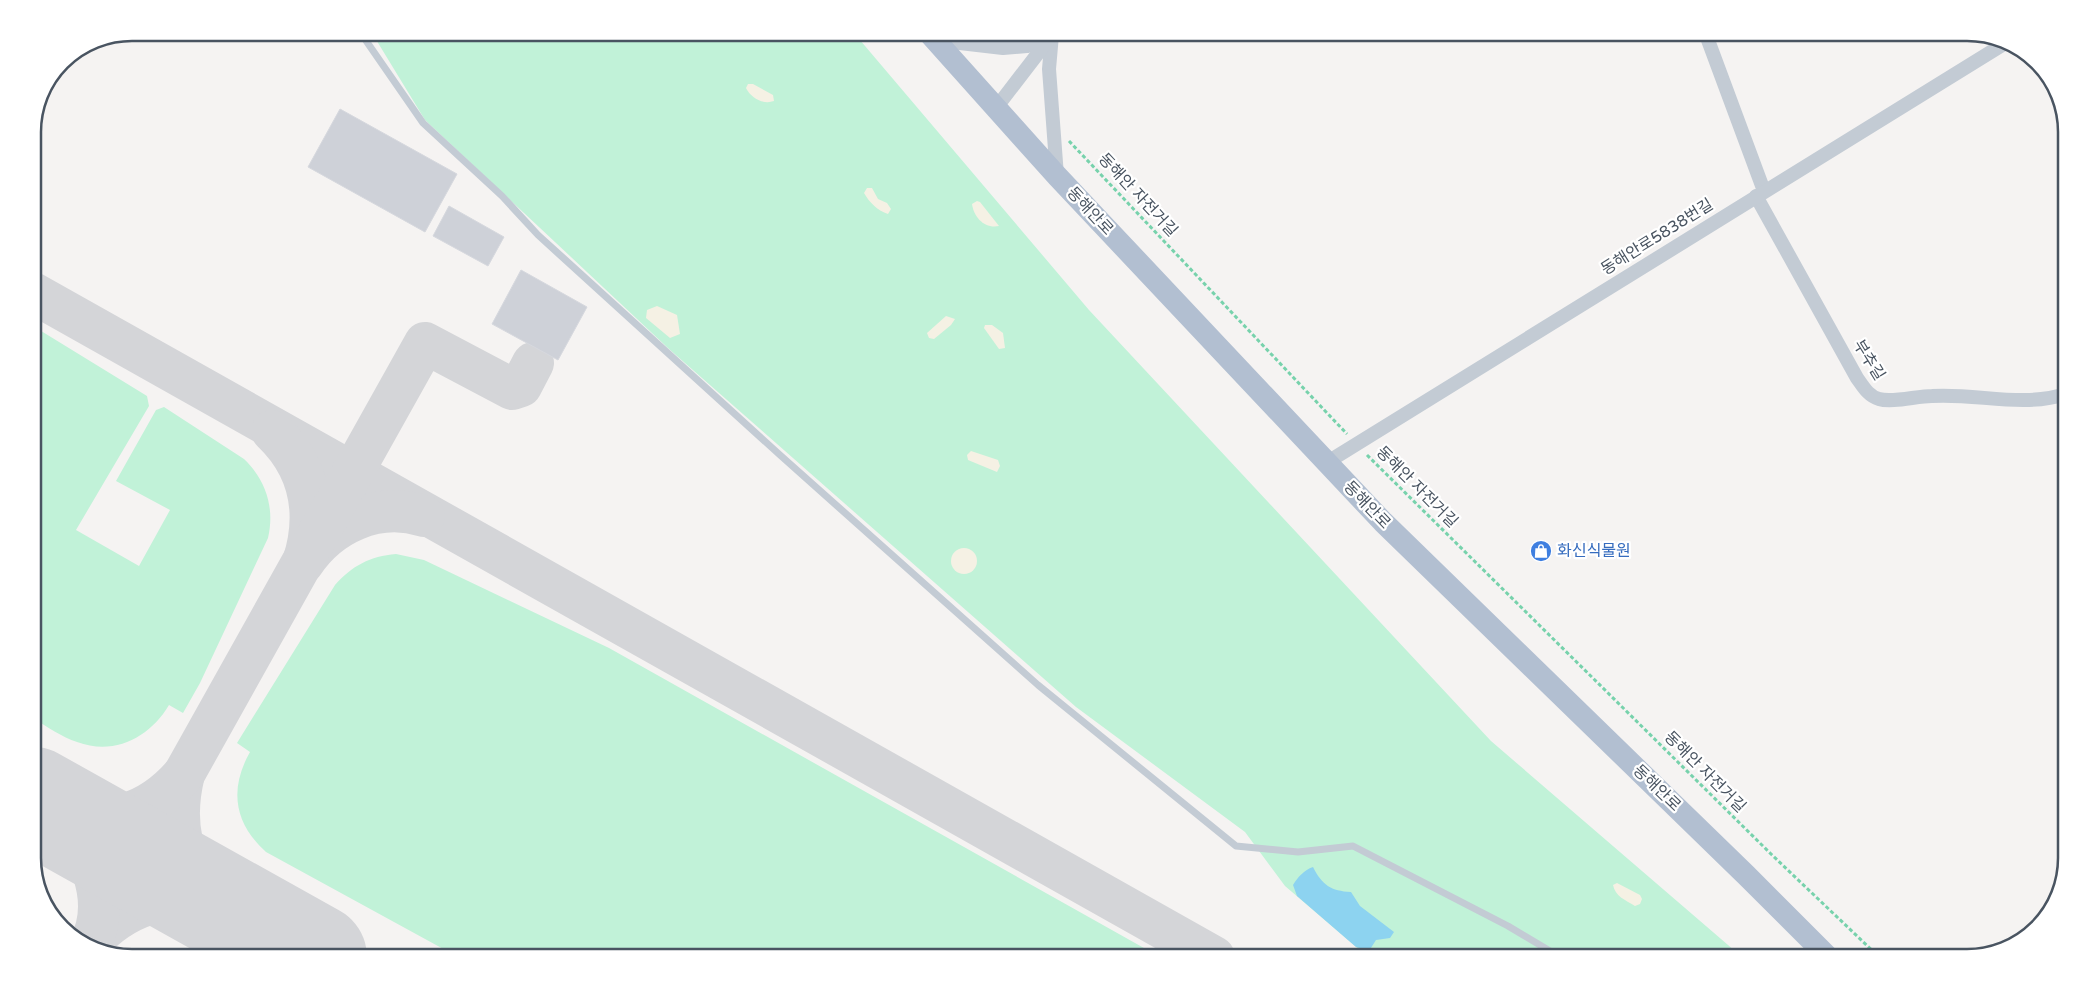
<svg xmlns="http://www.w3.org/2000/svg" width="2099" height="990" viewBox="0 0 2099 990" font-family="'Varela Round','Noto Sans KR',sans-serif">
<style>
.green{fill:#c1f2d8}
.sand{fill:#f5f1e4}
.water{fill:#8dd3f0}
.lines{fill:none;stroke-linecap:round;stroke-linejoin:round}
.taxiway{stroke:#d4d5d8;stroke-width:42}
.runway{stroke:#d4d5d8;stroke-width:106}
.building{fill:#ced1d8;stroke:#d6d8de}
.path{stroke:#77d2ac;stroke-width:3;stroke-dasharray:4 2.5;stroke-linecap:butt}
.service{stroke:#c3cbd4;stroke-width:7}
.minor{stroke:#c3cbd4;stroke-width:14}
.primary{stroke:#b2bfd1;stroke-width:22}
.labels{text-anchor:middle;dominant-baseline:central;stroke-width:4.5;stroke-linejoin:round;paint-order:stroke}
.street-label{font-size:16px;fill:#495461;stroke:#fff}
.shop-label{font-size:16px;fill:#366cbe;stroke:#fff;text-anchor:start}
.rim{fill:none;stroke:#495461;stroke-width:2.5}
</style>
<rect width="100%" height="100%" fill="#f5f3f2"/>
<g class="green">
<polygon points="372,33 854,33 1089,310 1491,741 1735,951 1737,957 1368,957 1285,886 1245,832 1076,707 669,349 425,120"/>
<path d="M 33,326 L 147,396 L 149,406 L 76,530 L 139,566 L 170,510 L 116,481 L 156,410 L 164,407 L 244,459 C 266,480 275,508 268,538 L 200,683 L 183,713 L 169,705 C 150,737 115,756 77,742 C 62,737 47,727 33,718 Z"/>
<path d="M 396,554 L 424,560 L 609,648 L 1160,957 L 458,957 L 266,852 C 234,823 229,789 250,752 L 237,743 L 335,585 C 352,566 370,556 396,554 Z"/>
</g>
<g class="sand">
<path d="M 748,84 L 753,84 L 773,95 L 774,101 C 763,105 751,98 746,88 Z"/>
<path d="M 867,188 L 872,188 L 878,199 L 887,203 L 891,209 L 888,214 C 878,211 869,202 864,193 Z"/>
<path d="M 977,201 L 980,202 L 999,226 C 985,229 974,218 972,204 Z"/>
<polygon points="657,306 677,315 680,334 670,338 646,318 647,310"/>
<polygon points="946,316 955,319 951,325 934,339 929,338 927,333"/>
<polygon points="985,325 992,325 1003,333 1005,348 999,349 984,328"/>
<polygon points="971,451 998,460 1000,466 997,472 968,460 967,455"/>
<circle cx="964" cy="561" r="13"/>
<path d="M 1617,883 L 1640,895 L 1642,899 L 1640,904 L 1635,906 C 1625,900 1615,896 1613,885 Z"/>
</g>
<path class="water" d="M 1313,867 C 1322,885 1331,891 1351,892 L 1360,906 L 1394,932 L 1390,938 L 1376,940 L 1369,951 L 1356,947 L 1297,896 L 1293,885 C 1298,877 1304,870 1313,867 Z"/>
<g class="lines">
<g class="taxiway">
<polyline points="33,293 1214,957"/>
<path d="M 272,431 C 311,468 319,513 303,563 C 329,524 377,501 424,516"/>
<path d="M 184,774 C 172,823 181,862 212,901"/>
<path d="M 91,942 C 124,906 164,893 212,901"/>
<path d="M 89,946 C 114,900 88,842 52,811 C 105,827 148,816 184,774 L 425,343 L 512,389 L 521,386 L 533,363"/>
</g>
<polyline class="runway" points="33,800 314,957"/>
</g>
<g class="building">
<polygon points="340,109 457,174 425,232 308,167"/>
<polygon points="449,206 504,237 488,266 433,236"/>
<polygon points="521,270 587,307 558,360 492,324"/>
</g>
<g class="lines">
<g class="path">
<polyline points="1069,141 1347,434"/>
<polyline points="1367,455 1771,854 1879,957"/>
</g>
<polyline class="service" points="360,32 423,123 502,196 538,235 780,455 1038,685 1236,846 1298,852 1353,846 1508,926 1560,957"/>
<g class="minor">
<polyline points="1705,32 1764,191"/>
<polyline points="1052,35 1049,69 1057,176"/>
<polyline points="934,40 1003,48 1027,46 1052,35"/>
<polyline points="996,108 1049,39"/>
<path d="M 1756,196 L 1857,378 C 1863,386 1868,396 1879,399 C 1892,403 1917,396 1932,396 C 1978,393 2021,408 2066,394"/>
<polyline points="1326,463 2007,42"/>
</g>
<polyline class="primary" points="928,32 1057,176 1383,522 1746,875 1828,957"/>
</g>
<defs>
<g id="shop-disc" transform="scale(1.125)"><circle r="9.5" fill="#3f7fe0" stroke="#fff"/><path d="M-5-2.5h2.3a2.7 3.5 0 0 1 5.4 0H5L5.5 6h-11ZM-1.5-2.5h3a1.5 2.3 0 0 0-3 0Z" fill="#fff"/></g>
</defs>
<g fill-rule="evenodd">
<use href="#shop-disc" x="1541" y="551"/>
</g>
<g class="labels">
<g class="street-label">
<text transform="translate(1138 195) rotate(47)">동해안 자전거길</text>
<text transform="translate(1090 211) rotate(47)">동해안로</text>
<text transform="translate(1657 237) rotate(-32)">동해안로5838번길</text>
<text transform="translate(1869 360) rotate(58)">부추길</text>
<text transform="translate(1417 487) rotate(45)">동해안 자전거길</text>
<text transform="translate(1367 505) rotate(46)">동해안로</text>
<text transform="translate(1705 772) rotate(45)">동해안 자전거길</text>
<text transform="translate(1657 788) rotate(44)">동해안로</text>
</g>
<g class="shop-label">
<text x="1557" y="551">화신식물원</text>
</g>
</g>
<path d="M0 0H2099V990H0ZM132 41H1967A91 91 0 0 1 2058 132V858A91 91 0 0 1 1967 949H132A91 91 0 0 1 41 858V132A91 91 0 0 1 132 41Z" fill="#fff" fill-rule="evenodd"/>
<path class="rim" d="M132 41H1967A91 91 0 0 1 2058 132V858A91 91 0 0 1 1967 949H132A91 91 0 0 1 41 858V132A91 91 0 0 1 132 41Z"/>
</svg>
